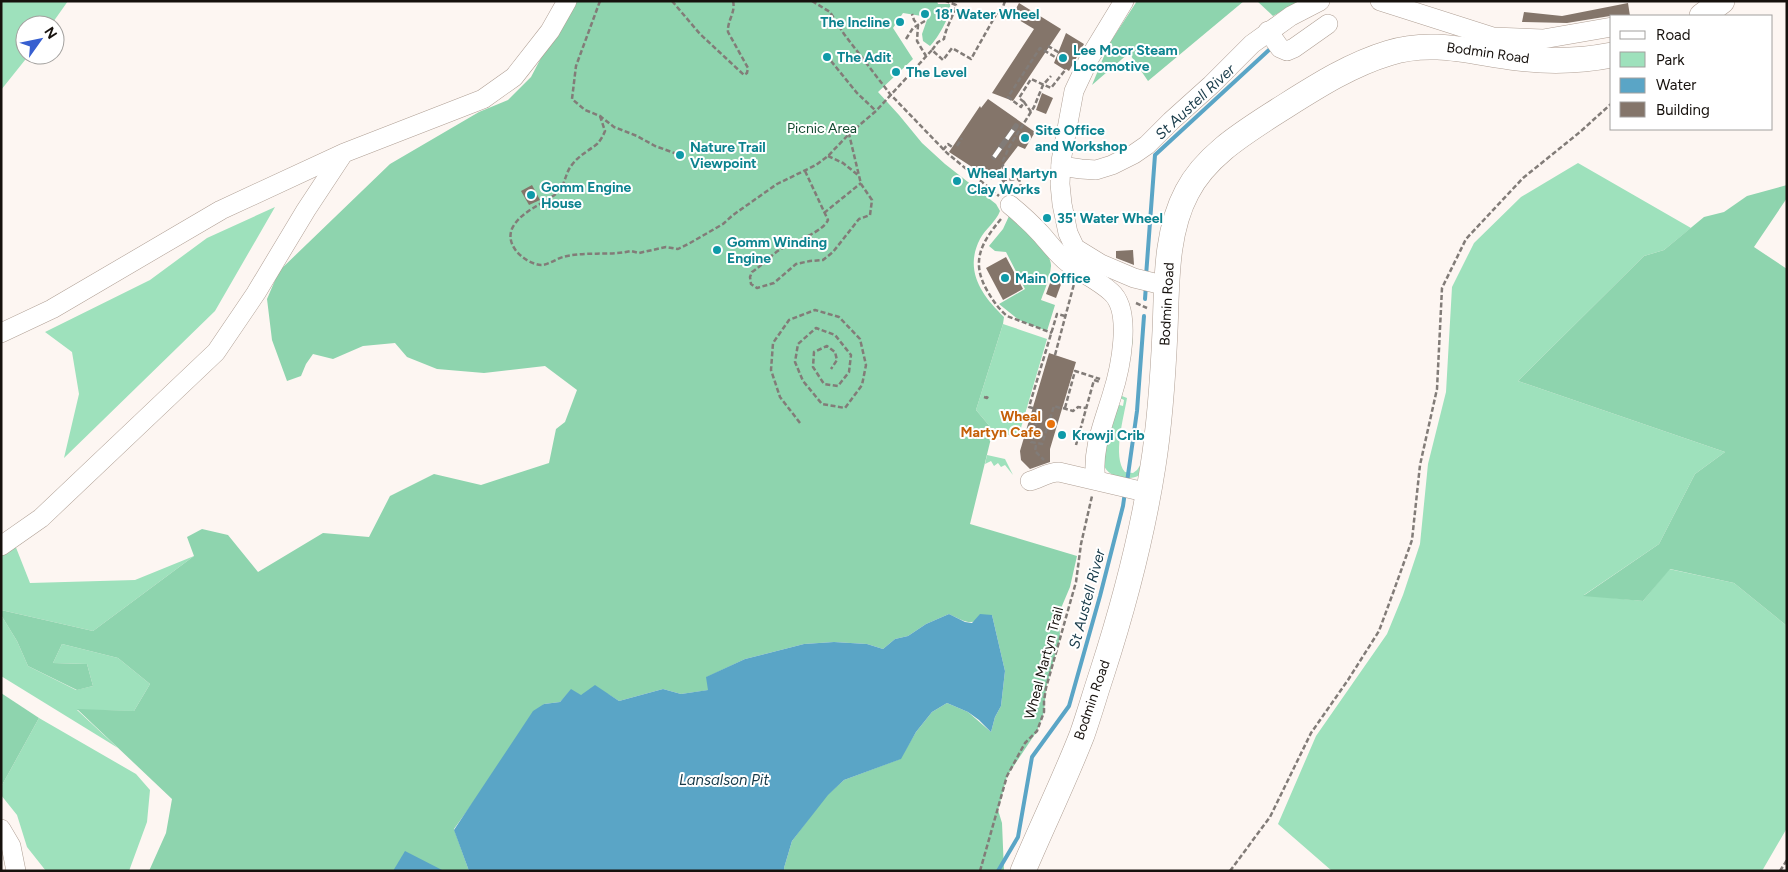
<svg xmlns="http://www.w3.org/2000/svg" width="1788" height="872" viewBox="0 0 1788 872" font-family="Figtree,sans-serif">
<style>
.green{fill:#9ee1bc}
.forest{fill:#8ed4ae}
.water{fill:#5aa5c6}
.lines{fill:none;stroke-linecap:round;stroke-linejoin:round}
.stream{stroke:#5aa5c6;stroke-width:4}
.building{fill:#84756a}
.minor-casing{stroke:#af9f94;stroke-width:20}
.major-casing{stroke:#af9f94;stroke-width:26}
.path{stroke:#827c78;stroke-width:2.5;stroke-dasharray:5 2.5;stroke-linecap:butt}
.minor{stroke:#fff;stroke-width:19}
.major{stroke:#fff;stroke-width:25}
.rail-casing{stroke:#817b77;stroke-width:5.5}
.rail{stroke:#fff;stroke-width:4;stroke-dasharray:11;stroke-linecap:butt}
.culture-dot{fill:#0f9aa8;stroke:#fff;stroke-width:2}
.food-dot{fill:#e8710a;stroke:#fff;stroke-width:2}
.labels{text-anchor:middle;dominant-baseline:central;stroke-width:4;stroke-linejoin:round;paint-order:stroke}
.culture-label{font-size:14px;font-weight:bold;fill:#0d838f;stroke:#fff;text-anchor:start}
.street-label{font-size:14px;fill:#16110d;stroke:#fff}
.park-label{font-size:14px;fill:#144a31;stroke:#fff}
.food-label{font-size:14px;font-weight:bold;fill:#c56008;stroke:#fff;text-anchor:end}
.water-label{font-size:15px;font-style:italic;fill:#173a49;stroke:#fff}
</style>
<rect width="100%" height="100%" fill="#fdf6f2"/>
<g class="green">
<polygon points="1,1 68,1 51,25 25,25 25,55 29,55 1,90"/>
<polygon points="1578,163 1691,228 1664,250 1644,256 1518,381 1725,452 1695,474 1659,544 1584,595 1643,601 1669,569 1734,583 1787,626 1787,828 1762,871 1332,871 1278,824 1316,736 1387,634 1403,595 1420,544 1428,464 1446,392 1452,287 1474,243 1521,197"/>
<polygon points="275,207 215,311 64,458 79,394 72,352 45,332 150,280 207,238"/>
<path d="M 1127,303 L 1129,303 L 1133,340 L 1122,396 L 1127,398 C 1124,417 1112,457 1125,472 L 1133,473 L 1137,470 L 1145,458 L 1140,475 C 1125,483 1103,476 1102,458 L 1116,404 L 1123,406 L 1124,400 L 1118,397 Z"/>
<polygon points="1003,324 1047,339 1018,438 993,430 976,410"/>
<polygon points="987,455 1005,459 1013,475 1005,465 1001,467 998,463 994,466 991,461 985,464"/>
<polygon points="15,545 30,583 135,580 194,556 93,631 1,610 1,554"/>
<polygon points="1,615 17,641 28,666 76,690 93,686 87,664 53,663 62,644 118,658 150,684 134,711 77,710 118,748 1,676"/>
<polygon points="39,718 136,774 150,790 147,822 129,871 46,871 27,847 17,815 1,795 1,787"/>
</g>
<g class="forest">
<path d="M 575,1 L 937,1 L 938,4 L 950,4 C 952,14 938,38 930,46 L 923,41 L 922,34 L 928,17 L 903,13 L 893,28 L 913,59 L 878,92 L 899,115 L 922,143 L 945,164 L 996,204 L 1000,211 C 996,222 985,229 980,239 C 964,270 981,295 1004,317 L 1003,324 L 976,410 L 993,430 L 970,524 L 1077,556 L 1070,587 L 1059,613 L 1060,638 L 1046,688 L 1044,712 L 1037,731 L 1007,776 L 998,810 L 1002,823 L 1004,871 L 785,871 L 784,868 L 792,841 L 825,797 L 844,780 L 900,759 L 916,732 L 932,712 L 947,703 L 968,712 L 991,732 L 995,717 L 1001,706 L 1005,671 L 992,615 C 969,624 971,625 949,614 L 926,624 L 908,636 L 895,639 L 883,649 L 867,644 L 834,642 L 804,644 L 745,659 L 707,677 L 709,690 L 681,694 L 663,689 L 619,701 L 608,694 L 580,695 L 571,690 L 560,702 L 544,704 L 454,829 L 469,871 L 149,871 L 166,833 L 172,799 L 77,709 L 134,711 L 150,684 L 118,658 L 62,644 L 53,663 L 87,664 L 93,686 L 77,690 L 28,666 L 17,641 L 1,615 L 1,610 L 93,631 L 194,556 L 187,537 L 202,529 L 228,535 L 258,572 L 323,533 L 369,537 L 390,496 L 434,474 L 481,485 L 549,463 L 556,429 L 565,422 L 577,390 L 545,366 L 484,373 L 437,369 L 407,357 L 395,343 L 363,346 L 333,359 L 313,354 L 306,364 L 301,376 L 287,381 L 272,340 L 267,299 L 279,271 L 390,164 L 479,112 L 508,100 L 531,77 L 562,18 Z"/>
<polygon points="1137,1 1244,1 1148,81 1129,53 1092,85 1109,44"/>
<polygon points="1257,1 1300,1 1273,16"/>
<polygon points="1787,185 1787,198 1754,247 1787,269 1787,626 1734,583 1670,569 1643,601 1583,596 1659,544 1695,474 1725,452 1518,381 1644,256 1664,250 1704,217 1724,212 1747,196"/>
<path d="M 1009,216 C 1020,225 1052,252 1051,266 C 1050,278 1045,289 1041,300 L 1055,305 L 1047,331 L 1019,320 L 999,304 L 1025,289 L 1006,252 L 995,251 L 989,246 L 1003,229 Z"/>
<polygon points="1,693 39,718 1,787"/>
</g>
<g class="water">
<polygon points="949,614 965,622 972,623 980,614 992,615 1005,671 1001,706 995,717 991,732 979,720 968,712 947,703 932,712 916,732 901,759 844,780 828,795 792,841 784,868 785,871 469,871 454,830 533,711 544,704 560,702 571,689 581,695 595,685 619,701 663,689 681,694 708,690 706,677 745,659 804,644 834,642 867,644 883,649 895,639 908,636 926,624"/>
<polygon points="405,851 444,871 393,871"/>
</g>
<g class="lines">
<g class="stream">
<polyline points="1146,276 1155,155 1270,49"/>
<polyline points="1145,299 1146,285"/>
<polyline points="1127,482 1137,411 1144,316"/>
<polyline points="998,871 1018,837 1032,757 1069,706 1100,596 1123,506 1125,492"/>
</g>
</g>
<g class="building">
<polygon points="1019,3 1061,29 1013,101 992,93 1034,29 1012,16"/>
<polygon points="1628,3 1630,16 1610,16 1567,23 1522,22 1524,12 1562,16"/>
<polygon points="1066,33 1084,44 1069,71 1066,69 1065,70 1054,63"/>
<polygon points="1042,93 1053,98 1046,114 1036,110"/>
<polygon points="988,99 1035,132 1025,149 1018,146 992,180 949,152 980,106 981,108"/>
<polygon points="532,185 540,200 529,205 521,191"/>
<polygon points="1133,250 1134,265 1116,258 1116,251"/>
<polygon points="1006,257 1023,289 1003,300 986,268"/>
<polygon points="1053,275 1063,279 1056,298 1046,294"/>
<polygon points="1049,353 1076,362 1050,449 1050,462 1030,469 1021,460 1020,451"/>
</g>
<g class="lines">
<g class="minor-casing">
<g id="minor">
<polyline points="1124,1 1090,57 1074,91 1061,161 1060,184 1062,204 1068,233 1075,248 1101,264 1134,278 1167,286"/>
<polyline points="1380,1 1493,37 1543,39 1612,27"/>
<polyline points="1268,31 1280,48 1287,51 1294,48 1328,24"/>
<polyline points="1061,166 1081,169 1096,170 1112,165 1134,154 1147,145 1171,121 1211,85 1252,44 1291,16 1320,1"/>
<path d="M 1010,205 C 1021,214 1031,223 1041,234 C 1049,243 1057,254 1067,262 C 1081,273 1098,280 1111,292 C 1133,311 1120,370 1112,395 C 1104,422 1091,451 1096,480"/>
<polyline points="1,333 52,309 221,210 344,153 483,99 514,77 550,31 567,1"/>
<path d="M 1030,481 C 1040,478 1049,472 1059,472 L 1149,493"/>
<polyline points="1,546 41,518 216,352 256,293 306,210 343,154"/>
<polyline points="1,829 11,846 16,871"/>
</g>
</g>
<g class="major-casing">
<g id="major">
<polyline points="1702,16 1722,1"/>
<path d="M 1023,871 C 1042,826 1064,781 1082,735 C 1089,715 1095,694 1102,673 C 1124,605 1142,537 1153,466 C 1160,422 1163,376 1165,331 C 1167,285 1165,233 1187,192 C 1206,155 1245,132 1279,110 C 1314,88 1349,65 1389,53 C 1433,39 1474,53 1518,58 C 1549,62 1581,61 1612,55"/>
</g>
</g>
<g class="path">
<polyline points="600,1 576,66 572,99 585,110 600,116 614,127 637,136 655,146 680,155"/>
<path d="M 672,1 L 700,34 L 744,75 L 747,73 L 748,68 L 728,32 C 727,21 736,12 733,1"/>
<polyline points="812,1 830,12 844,34 890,94 947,153 999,196"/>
<polyline points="925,21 918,25 917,41 926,56"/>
<polyline points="906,39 913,28 918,25 914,20 912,14"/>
<path d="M 932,50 L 938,42 L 944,39 C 946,27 953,17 956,5 L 946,1"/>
<polyline points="831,61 857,93 876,111"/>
<polyline points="1024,102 1019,98 1031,79 1051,88 1066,69"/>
<polyline points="1031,112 1024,102 1021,107 1008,97 1040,48 1060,60 1063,55 1048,46"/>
<path d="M 600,116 L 605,131 C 603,136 600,141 597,144 C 587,152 578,156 571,166 C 565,174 565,186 557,193 C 543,204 524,210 514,225 C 502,243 523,263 541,265 C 548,265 556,259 563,257 C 585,251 609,256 631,251 L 639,253 L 666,247 L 678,249 L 690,243 L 723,224 L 733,215 L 777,184 L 816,165 L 828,156 L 849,134 L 876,111 L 932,50 L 943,60 L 952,48 L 971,59 L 998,11 L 1003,7 L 1005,1"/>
<polyline points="957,146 962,138"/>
<polyline points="943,150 948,144 952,147"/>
<polyline points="828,156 843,163 858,175"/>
<path d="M 805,171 L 828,220 C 823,232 795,241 783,248 C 771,254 763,265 752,272 L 750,277 L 751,284 L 757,288 L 774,283 L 796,264 L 810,261 L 823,260 L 833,252 L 859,219 L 870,215 L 872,200 L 861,184 L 849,134"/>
<polyline points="996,175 1003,180 1019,179 1023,195"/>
<polyline points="1007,191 1003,180 1003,161 1009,147 1034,107 1043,85 1051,76"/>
<polyline points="824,213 861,183"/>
<path d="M 1001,219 C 981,243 970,262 988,292 C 993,301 999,309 1007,316 L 1052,333"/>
<polyline points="1136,303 1147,308"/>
<polyline points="1055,355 1074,284"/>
<polyline points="984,397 987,398 988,396"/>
<polyline points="1060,408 1054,406 1042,444 1031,442 1040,410 1029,407 1057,314 1065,316"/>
<polyline points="1063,408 1073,411 1078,407 1086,408"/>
<polyline points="1065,408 1075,371 1100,379"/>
<polyline points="800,423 780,397 771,370 773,343 789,320 815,310 839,317 860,339 866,365 862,385 845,408 822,404 803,381 795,362 798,344 816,328 835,335 851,355 849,372 838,386 824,384 813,367 814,352 827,346 835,352 837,360 831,369"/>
<polyline points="1036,445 1035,451 1044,460"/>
<polyline points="1076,445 1094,380 1100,382"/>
<polyline points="980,871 1007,776 1025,743 1037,731 1044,712 1044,701 1046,688 1076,582 1081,544 1092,496"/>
<polyline points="1230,871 1270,817 1311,733 1348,680 1379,631 1393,593 1412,540 1420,465 1437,389 1442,288 1466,239 1523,178 1580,132 1612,103"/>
<polyline points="1780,871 1787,860"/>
</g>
<use href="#minor" class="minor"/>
<use href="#major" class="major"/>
<g class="rail-casing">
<polyline id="rail" points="994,157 1016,126"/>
</g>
<use href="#rail" class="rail"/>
</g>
<g class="culture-dot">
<circle cx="925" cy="14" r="5"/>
<circle cx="900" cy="22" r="5"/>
<circle cx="827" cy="57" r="5"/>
<circle cx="1063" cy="58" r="5"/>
<circle cx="896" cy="72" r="5"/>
<circle cx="1025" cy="138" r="5"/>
<circle cx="680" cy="155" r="5"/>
<circle cx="957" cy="181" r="5"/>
<circle cx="531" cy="195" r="5"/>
<circle cx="1047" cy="218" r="5"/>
<circle cx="717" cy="250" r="5"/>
<circle cx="1005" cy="278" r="5"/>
<circle cx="1062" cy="435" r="5"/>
</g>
<circle class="food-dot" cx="1051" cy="424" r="5"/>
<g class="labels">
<g class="culture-label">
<text x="935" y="14">18' Water Wheel</text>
<text x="890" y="22" text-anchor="end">The Incline</text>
<text x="1073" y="50">Lee Moor Steam<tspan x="1073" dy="16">Locomotive</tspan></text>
<text x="837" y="57">The Adit</text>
<text x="906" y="72">The Level</text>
<text x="1035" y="130">Site Office<tspan x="1035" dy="16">and Workshop</tspan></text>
<text x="690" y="147">Nature Trail<tspan x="690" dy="16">Viewpoint</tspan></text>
<text x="967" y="173">Wheal Martyn<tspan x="967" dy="16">Clay Works</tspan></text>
<text x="541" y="187">Gomm Engine<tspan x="541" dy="16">House</tspan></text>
<text x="1057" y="218">35' Water Wheel</text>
<text x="727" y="242">Gomm Winding<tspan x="727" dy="16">Engine</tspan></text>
<text x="1015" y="278">Main Office</text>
<text x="1072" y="435">Krowji Crib</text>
</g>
<g class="street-label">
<text transform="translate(1488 53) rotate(8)">Bodmin Road</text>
<text transform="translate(1167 304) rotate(-87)">Bodmin Road</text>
<text transform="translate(1044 663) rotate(-75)">Wheal Martyn Trail</text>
<text transform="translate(1092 700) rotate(-71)">Bodmin Road</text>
</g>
<g class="park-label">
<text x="822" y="128">Picnic Area</text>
</g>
<g class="food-label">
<text x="1041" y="416">Wheal<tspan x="1041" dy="16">Martyn Cafe</tspan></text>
</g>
<g class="water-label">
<text transform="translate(1195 102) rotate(-43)">St Austell River</text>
<text transform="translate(1087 599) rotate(-75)">St Austell River</text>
<text x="724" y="780">Lansalson Pit</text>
</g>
</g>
<rect width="1788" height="872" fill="none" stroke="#16110d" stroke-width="5"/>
<rect x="1610" y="15" width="162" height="115" fill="#ffffff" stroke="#a2a09e"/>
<rect x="1620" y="31" width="25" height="8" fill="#ffffff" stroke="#a2a09e"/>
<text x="1656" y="40" font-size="15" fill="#16110d">Road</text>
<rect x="1620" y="52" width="25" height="15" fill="#9ee1bc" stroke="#a2a09e"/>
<text x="1656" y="65" font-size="15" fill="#16110d">Park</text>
<rect x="1620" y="78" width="25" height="15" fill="#5aa5c6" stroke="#a2a09e"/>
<text x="1656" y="90" font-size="15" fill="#16110d">Water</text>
<rect x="1620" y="102" width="25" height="15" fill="#84756a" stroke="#a2a09e"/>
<text x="1656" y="115" font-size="15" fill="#16110d">Building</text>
<g transform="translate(40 40) rotate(57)"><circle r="24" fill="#ffffff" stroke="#a2a09e"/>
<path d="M0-4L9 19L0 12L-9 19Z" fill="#375fd0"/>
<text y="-8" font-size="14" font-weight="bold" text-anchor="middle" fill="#16110d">N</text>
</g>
</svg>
